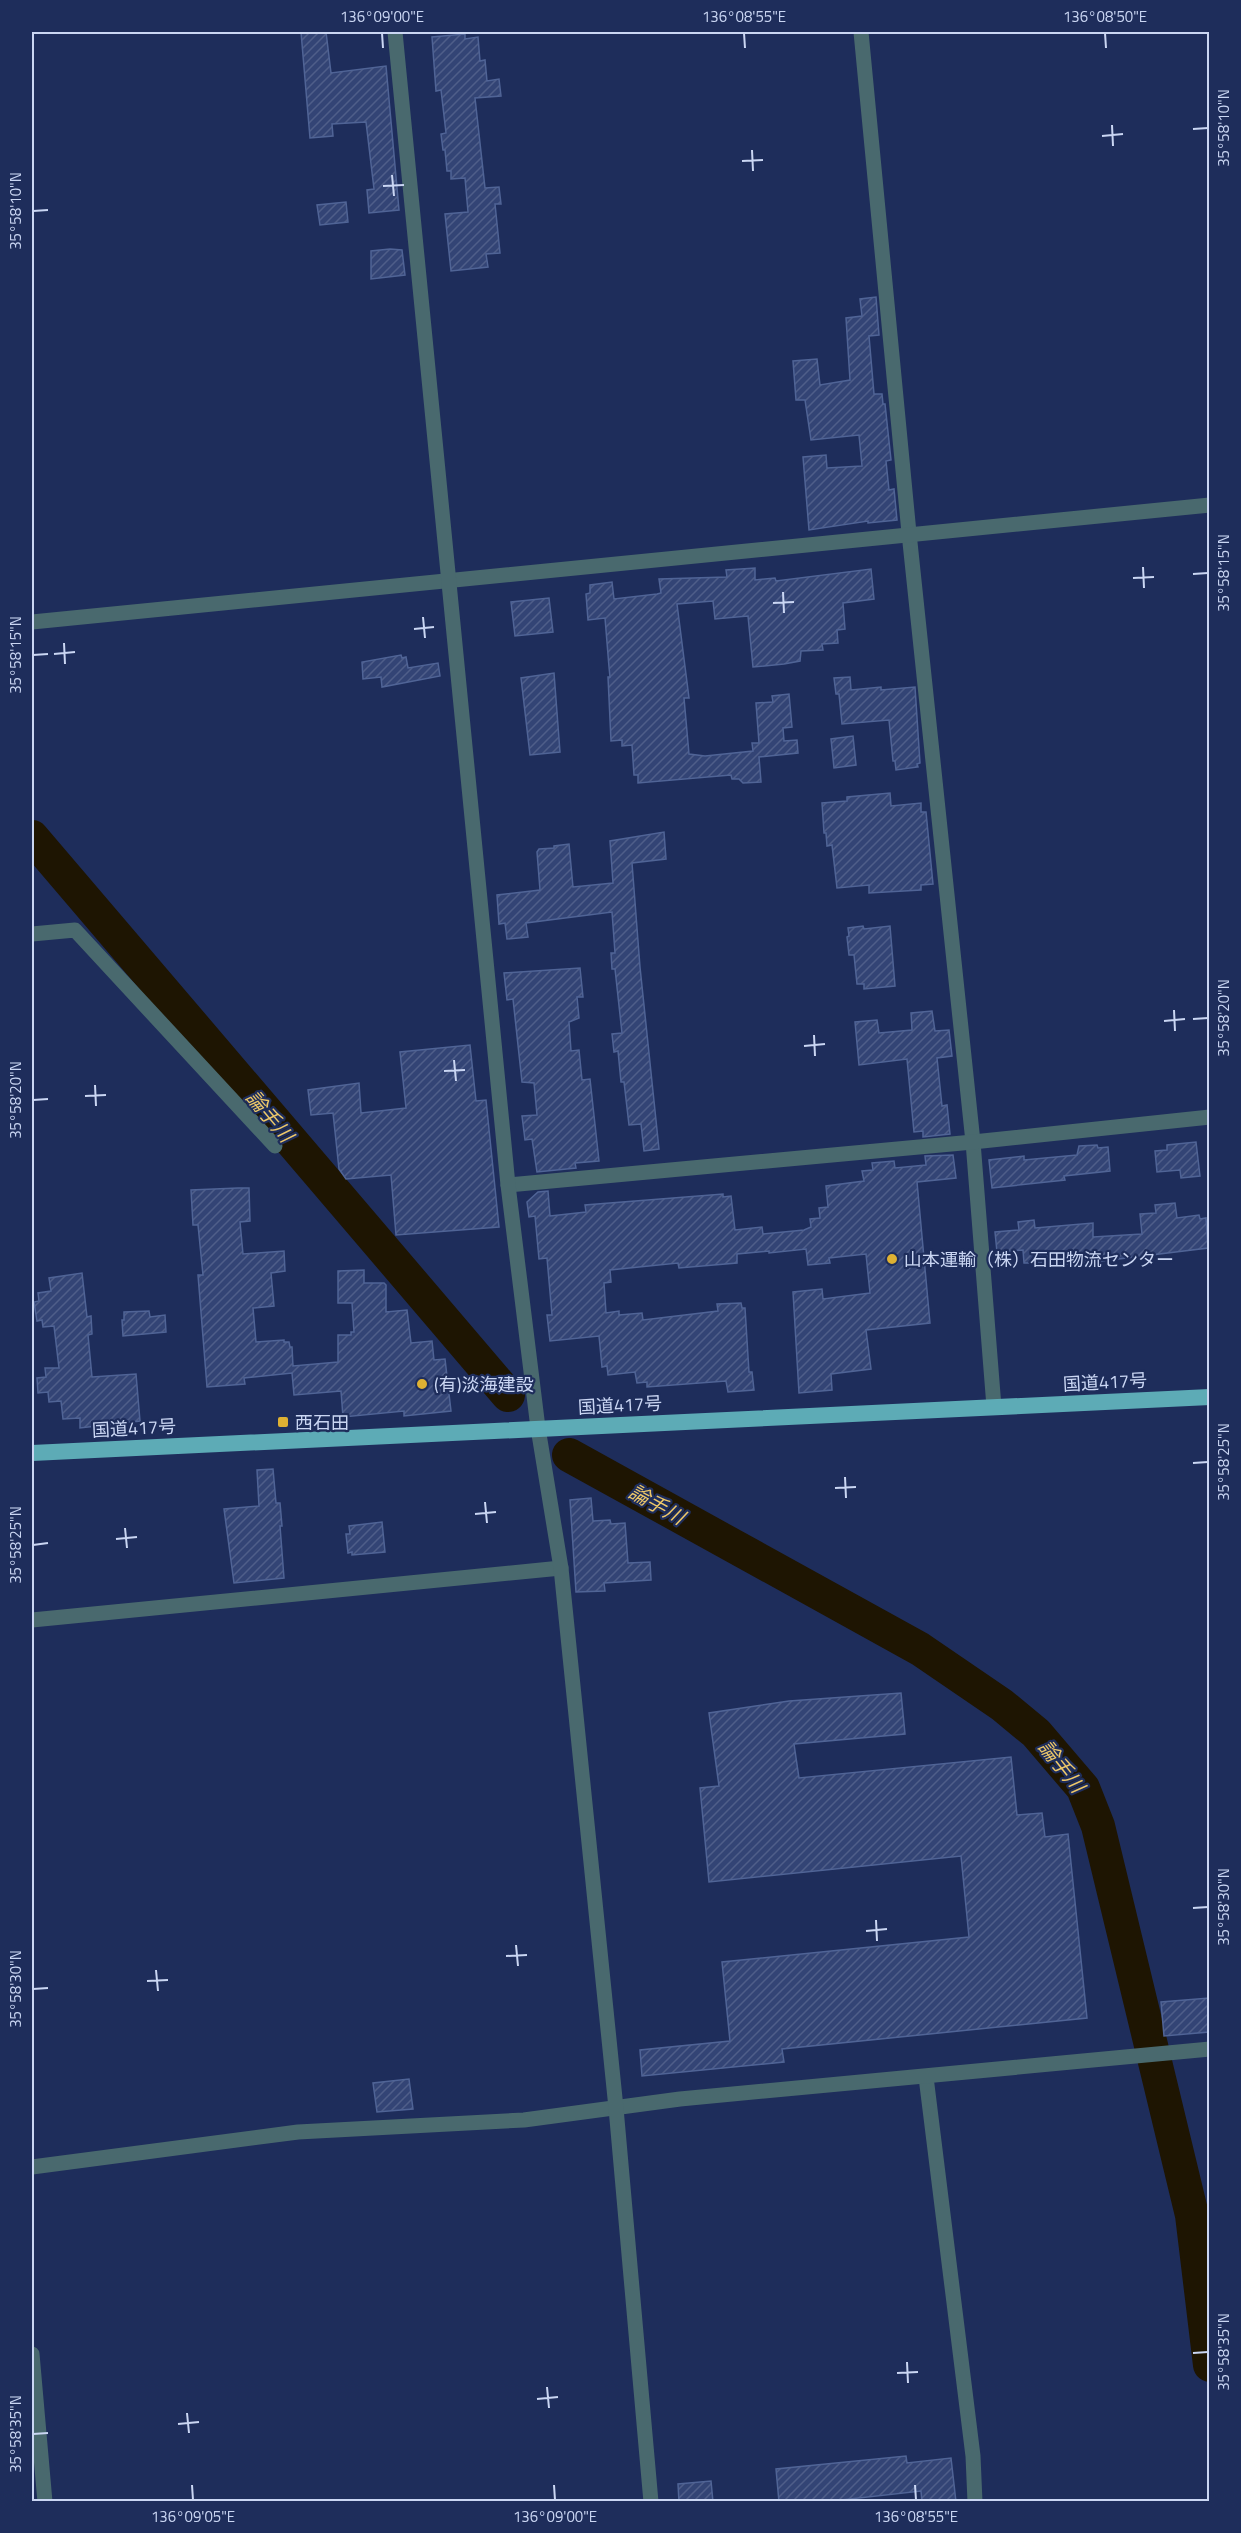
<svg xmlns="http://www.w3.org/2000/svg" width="1241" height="2533" viewBox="0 0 1241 2533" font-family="'Titillium Web','Noto Sans JP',sans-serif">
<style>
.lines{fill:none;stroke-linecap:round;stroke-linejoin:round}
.river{stroke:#1e1502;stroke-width:34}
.building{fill:url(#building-hatch);stroke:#506496;stroke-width:1.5}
.minor{stroke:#49696e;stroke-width:15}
.tertiary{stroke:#49696e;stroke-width:15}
.trunk{stroke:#5dabb6;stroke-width:16}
.ticks{fill:none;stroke:#cad6f3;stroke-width:2}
.poi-dot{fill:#deb133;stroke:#1e2d5b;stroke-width:2}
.labels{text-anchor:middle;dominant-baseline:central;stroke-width:4.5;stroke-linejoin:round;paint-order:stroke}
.poi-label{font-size:18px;fill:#cad6f3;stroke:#1e2d5b;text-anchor:start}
.street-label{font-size:18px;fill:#cad6f3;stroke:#1e2d5b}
.water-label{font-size:20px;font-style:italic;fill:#eec869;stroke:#1e2d5b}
.neatline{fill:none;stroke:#cad6f3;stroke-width:2}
.ticks-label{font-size:15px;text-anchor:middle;fill:#cad6f3}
</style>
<defs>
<pattern id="building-hatch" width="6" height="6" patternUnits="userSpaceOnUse" patternTransform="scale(1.5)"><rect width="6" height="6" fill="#334475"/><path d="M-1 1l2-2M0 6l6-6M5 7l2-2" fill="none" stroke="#4f5e89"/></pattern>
</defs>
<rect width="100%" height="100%" fill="#1e2d5b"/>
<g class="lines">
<g class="river">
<polyline points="32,837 508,1395"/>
<polyline points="569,1455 920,1649 1002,1705 1036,1733 1083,1788 1098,1826 1192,2215 1210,2365"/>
</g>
</g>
<g class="building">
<polygon points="301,32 326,32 331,73 386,66 399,210 369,213 367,190 374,189 366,122 332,124 333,136 310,138"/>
<polygon points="465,34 465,39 478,37 480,61 485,60 487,81 499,79 501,96 475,98 485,188 499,187 501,204 495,204 500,253 486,254 488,267 451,271 445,214 468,212 465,178 451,179 451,171 447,171 445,150 443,150 441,134 446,133 441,90 436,91 432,37"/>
<polygon points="346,202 348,222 320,225 317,205"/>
<polygon points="390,249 402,250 405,275 371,279 371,251"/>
<polygon points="876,297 879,335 869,336 874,394 882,394 883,404 885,404 891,460 886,461 889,490 894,489 897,520 868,523 868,521 809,530 803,457 826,455 827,468 862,466 859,435 811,440 805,400 796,400 793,361 817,359 820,385 850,380 846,318 862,316 860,299"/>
<polygon points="755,568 755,580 775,578 776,581 871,569 874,599 843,603 845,629 837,630 838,643 822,644 823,650 801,651 800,661 784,664 753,667 748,616 715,619 713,601 677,604 689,698 684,698 689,754 705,756 753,751 752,743 759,743 756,703 773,702 772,696 789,694 792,727 783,728 784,741 797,740 798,753 759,757 761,782 743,783 739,779 732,779 731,775 638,783 638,775 634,775 632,745 622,746 622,740 611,741 608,677 610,677 609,667 605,618 588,620 586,594 590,593 590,585 612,582 614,599 657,594 661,593 659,579 727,577 726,570"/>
<polygon points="549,598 553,632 515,636 511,602"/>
<polygon points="401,655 402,658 406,657 408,668 438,663 440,676 382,687 381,677 363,679 362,662"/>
<polygon points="554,673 560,752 530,755 521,678"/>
<polygon points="850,677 851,690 881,687 881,690 915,687 920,763 917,764 918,767 896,770 895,761 893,761 889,720 842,724 839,694 836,694 834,678"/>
<polygon points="853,736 856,765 834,768 831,739"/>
<polygon points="890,793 891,806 921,803 921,812 926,812 933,884 921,885 921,890 869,893 869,885 837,888 832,845 827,846 826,833 824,833 822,803 847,801 847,797"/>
<polygon points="664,832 666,859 632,863 640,967 659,1149 644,1151 641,1124 629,1125 624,1082 621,1082 618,1051 614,1052 612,1034 622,1033 615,969 612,969 611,953 615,953 612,912 526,923 528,937 507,939 505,923 499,924 497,895 540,890 537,852 539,849 554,848 554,846 569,844 573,887 613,883 610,841"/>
<polygon points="863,926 864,929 890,926 895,986 864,989 864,984 857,984 854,955 849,955 847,937 849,936 848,928"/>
<polygon points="580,968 583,997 577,997 579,1018 569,1022 571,1051 579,1050 582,1080 590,1079 599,1161 575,1163 576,1168 537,1172 532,1139 525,1140 522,1116 537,1115 534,1083 522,1082 513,999 507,1000 504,973"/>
<polygon points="932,1011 935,1031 949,1030 952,1056 937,1058 942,1106 947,1105 950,1134 923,1137 923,1131 914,1132 907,1059 859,1065 855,1022 877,1020 879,1033 912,1030 911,1013"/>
<polygon points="470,1045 476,1101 486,1100 499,1227 396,1235 391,1175 346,1179 339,1169 333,1113 311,1115 308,1090 359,1083 361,1113 406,1108 400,1052"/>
<polygon points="1196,1142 1200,1176 1181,1178 1180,1170 1157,1172 1155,1151 1167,1150 1167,1145"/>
<polygon points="1097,1145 1098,1148 1108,1147 1110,1171 1064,1176 1065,1180 992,1188 989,1160 1024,1156 1024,1160 1077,1155 1079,1146"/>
<polygon points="953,1155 956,1178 917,1182 930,1323 866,1330 871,1369 831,1374 832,1390 799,1393 793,1292 822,1289 823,1299 870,1293 866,1254 829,1258 830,1263 808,1265 806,1249 769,1253 769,1251 737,1254 737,1263 679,1268 678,1263 610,1270 611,1282 604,1283 606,1313 619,1311 619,1315 642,1313 643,1320 718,1311 717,1304 741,1303 742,1308 745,1308 749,1372 752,1372 754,1390 728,1392 726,1381 647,1387 647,1382 637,1383 635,1372 608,1375 607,1366 602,1367 599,1336 550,1341 547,1315 552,1315 547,1258 539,1259 535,1216 529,1217 527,1202 538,1192 548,1191 550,1216 586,1212 585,1205 723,1194 723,1197 731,1196 735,1230 762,1227 763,1234 804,1230 811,1227 810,1219 820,1218 819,1208 828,1207 826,1186 864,1181 862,1171 873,1170 872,1163 894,1161 895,1168 926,1165 925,1156"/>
<polygon points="238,1188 249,1188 250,1221 240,1222 243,1254 284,1251 285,1271 271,1273 274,1306 253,1308 256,1342 284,1340 284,1342 289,1342 290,1347 292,1347 293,1366 338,1362 338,1335 351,1335 351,1332 354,1332 352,1303 338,1303 338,1271 364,1270 364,1283 384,1283 386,1285 386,1312 407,1310 411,1343 432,1341 434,1360 445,1359 451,1411 404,1416 404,1411 343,1417 341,1391 294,1395 292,1373 244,1378 245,1384 207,1387 198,1275 203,1275 198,1225 193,1225 191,1190"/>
<polygon points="1175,1203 1177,1218 1199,1215 1200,1219 1206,1218 1208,1248 1094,1262 1052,1265 1051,1263 1024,1263 1023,1250 997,1252 995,1232 1019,1230 1018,1222 1034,1220 1035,1228 1093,1223 1093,1237 1142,1234 1140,1214 1156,1213 1155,1205"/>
<polygon points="82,1273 87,1317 91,1316 92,1334 88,1335 92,1377 136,1374 140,1421 80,1428 80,1418 63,1419 61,1401 49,1402 48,1392 38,1393 37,1378 46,1377 45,1368 59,1368 54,1326 43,1327 42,1320 37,1321 34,1302 39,1301 38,1293 51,1291 49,1278"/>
<polygon points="149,1311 150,1317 165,1315 166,1332 123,1336 122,1320 124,1320 124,1312"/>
<polygon points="273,1469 276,1503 280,1503 282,1526 280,1526 284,1578 234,1583 224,1509 259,1506 257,1470"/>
<polygon points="591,1498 593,1521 610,1520 611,1524 625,1523 628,1563 650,1562 651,1580 604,1583 605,1591 576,1592 570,1500"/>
<polygon points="382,1522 385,1552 352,1555 352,1552 348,1553 346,1534 350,1534 349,1526"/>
<polygon points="901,1693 905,1734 794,1744 799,1778 1011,1757 1017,1815 1042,1813 1045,1837 1068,1834 1087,2018 782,2049 784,2062 642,2076 640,2050 730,2041 722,1962 969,1937 961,1856 709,1882 700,1788 719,1786 709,1713 789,1701"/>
<polygon points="1209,1998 1209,2032 1164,2036 1161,2002"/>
<polygon points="409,2079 413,2109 377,2112 373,2083"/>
<polygon points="906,2456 907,2463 951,2458 956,2502 922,2502 921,2491 823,2502 779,2502 776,2469"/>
<polygon points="711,2481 713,2502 679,2502 678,2484"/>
</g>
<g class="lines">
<g class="minor">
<polyline points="861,32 909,533 973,1142 994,1407"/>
<polyline points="32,622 1210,505"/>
<polyline points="32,934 75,930 275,1146"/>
<polyline points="508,1185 973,1142 1210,1117"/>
<polyline points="32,1620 561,1568"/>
<polyline points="926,2077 973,2456 975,2502"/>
<polyline points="32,2167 298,2132 524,2120 680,2099 1210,2049"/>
<polyline points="32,2354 45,2502"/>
</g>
<polyline class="tertiary" points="395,32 508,1185 538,1428 561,1568 616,2108 651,2502"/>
<polyline class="trunk" points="32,1453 1210,1397"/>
</g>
<path class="ticks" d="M 382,33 L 383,48M 744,33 L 745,48M 1105,33 L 1106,48M 1112,125 L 1113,146M 1193,129 L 1208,128M 1102,136 L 1123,134M 752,150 L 753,171M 742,161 L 763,160M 392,175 L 394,196M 383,186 L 404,185M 33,211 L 48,210M 1143,567 L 1144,588M 1193,574 L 1208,573M 1133,578 L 1154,577M 783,592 L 784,613M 773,603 L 794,602M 423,617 L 425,638M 414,629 L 434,627M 64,643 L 65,664M 54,654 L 75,652M 33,655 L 48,654M 1174,1010 L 1175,1031M 1193,1019 L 1208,1018M 1164,1021 L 1185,1019M 814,1035 L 815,1056M 804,1046 L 825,1044M 454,1060 L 456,1081M 444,1071 L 465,1070M 95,1085 L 96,1106M 85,1096 L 106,1095M 33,1100 L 48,1099M 1193,1463 L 1208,1462M 845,1477 L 846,1498M 835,1488 L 856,1487M 485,1502 L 487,1523M 475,1514 L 496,1512M 125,1528 L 127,1548M 116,1539 L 137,1537M 33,1545 L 48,1543M 1193,1908 L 1208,1907M 876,1920 L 877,1941M 866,1931 L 887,1929M 516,1945 L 518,1966M 506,1956 L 527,1955M 156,1970 L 158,1991M 147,1981 L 168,1980M 33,1989 L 48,1988M 1193,2353 L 1208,2352M 907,2362 L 908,2383M 897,2373 L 918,2372M 547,2387 L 549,2408M 537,2399 L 558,2397M 187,2413 L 189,2433M 178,2424 L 199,2422M 33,2434 L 48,2433M 192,2485 L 193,2500M 554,2485 L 555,2500M 915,2485 L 916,2500"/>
<g class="poi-dot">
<circle cx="892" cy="1259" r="6"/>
<circle cx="422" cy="1384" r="6"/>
<rect x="277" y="1416" width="12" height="12" rx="3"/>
</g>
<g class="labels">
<g class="poi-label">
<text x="904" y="1259">山本運輸（株）石田物流センター</text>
<text x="434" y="1384">(有)淡海建設</text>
<text x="295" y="1422">西石田</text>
</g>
<g class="street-label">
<text transform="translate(1105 1382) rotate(-3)">国道417号</text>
<text transform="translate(620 1405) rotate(-3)">国道417号</text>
<text transform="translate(134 1428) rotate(-3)">国道417号</text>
</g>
<g class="water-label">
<text transform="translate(270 1116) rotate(50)">論手川</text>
<text transform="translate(657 1504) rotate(29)">論手川</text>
<text transform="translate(1062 1766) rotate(52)">論手川</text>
</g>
</g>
<rect width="1241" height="2533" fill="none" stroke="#1e2d5b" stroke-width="66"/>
<rect x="33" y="33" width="1175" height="2467" class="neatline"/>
<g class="ticks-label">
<text x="382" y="22">136°09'00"E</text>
<text x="744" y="22">136°08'55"E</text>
<text x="1105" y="22">136°08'50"E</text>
<text transform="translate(1224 128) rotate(-90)" y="5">35°58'10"N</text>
<text transform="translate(16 211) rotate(-90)" y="5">35°58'10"N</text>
<text transform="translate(1224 573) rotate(-90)" y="5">35°58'15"N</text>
<text transform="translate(16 655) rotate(-90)" y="5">35°58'15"N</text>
<text transform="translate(1224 1018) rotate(-90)" y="5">35°58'20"N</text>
<text transform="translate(16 1100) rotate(-90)" y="5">35°58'20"N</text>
<text transform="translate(1224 1462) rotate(-90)" y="5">35°58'25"N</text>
<text transform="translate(16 1545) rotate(-90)" y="5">35°58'25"N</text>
<text transform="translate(1224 1907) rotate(-90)" y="5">35°58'30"N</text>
<text transform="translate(16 1989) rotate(-90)" y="5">35°58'30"N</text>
<text transform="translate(1224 2352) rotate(-90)" y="5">35°58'35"N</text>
<text transform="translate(16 2434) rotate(-90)" y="5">35°58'35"N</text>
<text x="193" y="2522">136°09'05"E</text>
<text x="555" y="2522">136°09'00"E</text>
<text x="916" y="2522">136°08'55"E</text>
</g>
</svg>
